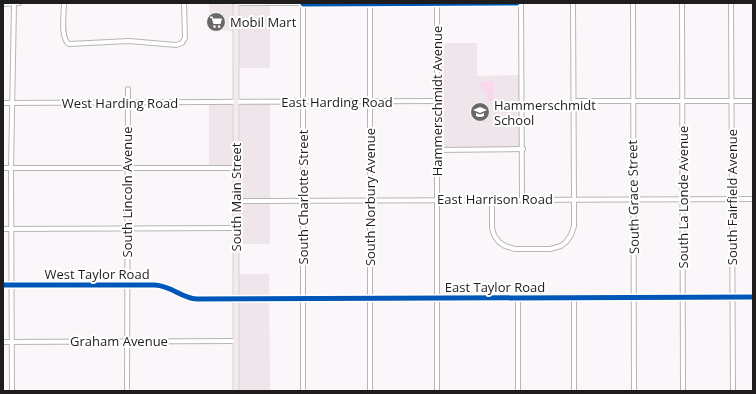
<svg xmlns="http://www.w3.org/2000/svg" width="756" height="394" viewBox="0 0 756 394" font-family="'Open Sans',sans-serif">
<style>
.built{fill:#efe6eb}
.green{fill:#f9d7ed}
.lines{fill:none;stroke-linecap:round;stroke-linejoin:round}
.minor-casing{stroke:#b7b4b6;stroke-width:6}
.major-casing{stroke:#d5d3d4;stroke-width:7}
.minor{stroke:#fefefe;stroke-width:4}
.major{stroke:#f3eaf0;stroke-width:5}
.cycleway-casing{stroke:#fff;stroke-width:8}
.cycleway{stroke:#0057b8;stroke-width:5}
.labels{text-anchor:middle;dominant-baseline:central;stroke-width:4;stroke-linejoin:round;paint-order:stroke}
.poi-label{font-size:13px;fill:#1e1c1d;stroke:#fff;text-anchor:start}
.street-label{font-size:13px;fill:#1e1c1d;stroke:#fff}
</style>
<rect width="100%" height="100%" fill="#fbf6f9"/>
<g class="built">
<polygon points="209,3 234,5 234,32 210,28"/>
<rect x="238" y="5" width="32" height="63"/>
<polygon points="438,43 477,43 477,76 520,75 521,147 439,148"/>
<rect x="209" y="101" width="26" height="68"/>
<polygon points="270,103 270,244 238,244 238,104"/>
<polygon points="237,274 269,274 270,391 237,391"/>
</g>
<g class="green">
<polygon points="493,81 493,100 492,101 489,101 485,92 478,86 482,82"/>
<polygon points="479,107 484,107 490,111 490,115 486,122 481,122 477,115 477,109"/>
</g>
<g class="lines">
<g class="minor-casing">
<g id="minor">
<path d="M 64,3 C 64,13 60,39 69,44 L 129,41 L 176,45 L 182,43 L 185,38 L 184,3"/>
<polyline points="235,3 517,3"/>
<polyline points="521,3 522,200"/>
<polyline points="633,3 634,391"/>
<polyline points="682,3 683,391"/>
<polyline points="731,3 733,391"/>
<polyline points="3,4 19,3"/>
<polyline points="437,4 437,391"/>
<polyline points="574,101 753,101"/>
<polyline points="3,103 437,101"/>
<polyline points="437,150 523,149"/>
<polyline points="3,168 237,168"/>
<polyline points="492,200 492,228 494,235 499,242 505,246 515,249 550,249 561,246 566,242 571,235 574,226 574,199 573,3"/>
<polyline points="236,201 753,199"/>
<polyline points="3,229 236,228"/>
<path d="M 3,285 L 155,285 C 172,286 181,298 197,299 L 753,297"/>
<polyline points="518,297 518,391"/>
<polyline points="574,297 574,391"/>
<polyline points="3,342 236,341"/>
<polyline points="12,391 11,168 14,4"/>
<polyline points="127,391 128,89"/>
<polyline points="303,391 303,3"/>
<polyline points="370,391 370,4"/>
</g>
</g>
<g class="major-casing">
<polyline id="major" points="236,391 236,3"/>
</g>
<use href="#minor" class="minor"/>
<use href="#major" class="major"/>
<g class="cycleway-casing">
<g id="cycleway">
<polyline points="303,4 517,3"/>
<path d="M 3,285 L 155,285 C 172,286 181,298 197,299 L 753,297"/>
</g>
</g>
<use href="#cycleway" class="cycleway"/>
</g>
<defs>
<g id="supermarket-disc" transform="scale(1)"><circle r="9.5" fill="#6b686a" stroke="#fff"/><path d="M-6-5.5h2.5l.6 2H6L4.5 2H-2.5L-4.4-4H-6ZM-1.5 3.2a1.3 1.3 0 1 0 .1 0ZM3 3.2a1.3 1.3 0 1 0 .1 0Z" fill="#fff"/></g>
<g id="school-disc" transform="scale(1)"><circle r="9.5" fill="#6b686a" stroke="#fff"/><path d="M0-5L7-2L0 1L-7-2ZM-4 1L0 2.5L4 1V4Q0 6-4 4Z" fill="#fff"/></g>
</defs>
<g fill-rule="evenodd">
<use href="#supermarket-disc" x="216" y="22"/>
<use href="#school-disc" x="480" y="112"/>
</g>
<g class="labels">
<g class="poi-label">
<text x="230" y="22">Mobil Mart</text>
<text x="494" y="105">Hammerschmidt<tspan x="494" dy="15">School</tspan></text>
</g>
<g class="street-label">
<text transform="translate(437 101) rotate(-90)">Hammerschmidt Avenue</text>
<text x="337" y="102">East Harding Road</text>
<text x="120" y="103">West Harding Road</text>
<text transform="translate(127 192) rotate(-90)">South Lincoln Avenue</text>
<text transform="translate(236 197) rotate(-90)">South Main Street</text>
<text transform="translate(303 197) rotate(-90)">South Charlotte Street</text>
<text transform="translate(370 197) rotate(-90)">South Norbury Avenue</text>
<text transform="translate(633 197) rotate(-91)">South Grace Street</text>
<text transform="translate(683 197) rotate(-90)">South La Londe Avenue</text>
<text transform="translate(732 197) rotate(-90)">South Fairfield Avenue</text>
<text x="495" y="199">East Harrison Road</text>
<text x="97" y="274">West Taylor Road</text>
<text x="495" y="287">East Taylor Road</text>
<text x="119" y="341">Graham Avenue</text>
</g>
</g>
<rect width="756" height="394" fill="none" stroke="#1e1c1d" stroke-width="8"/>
</svg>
